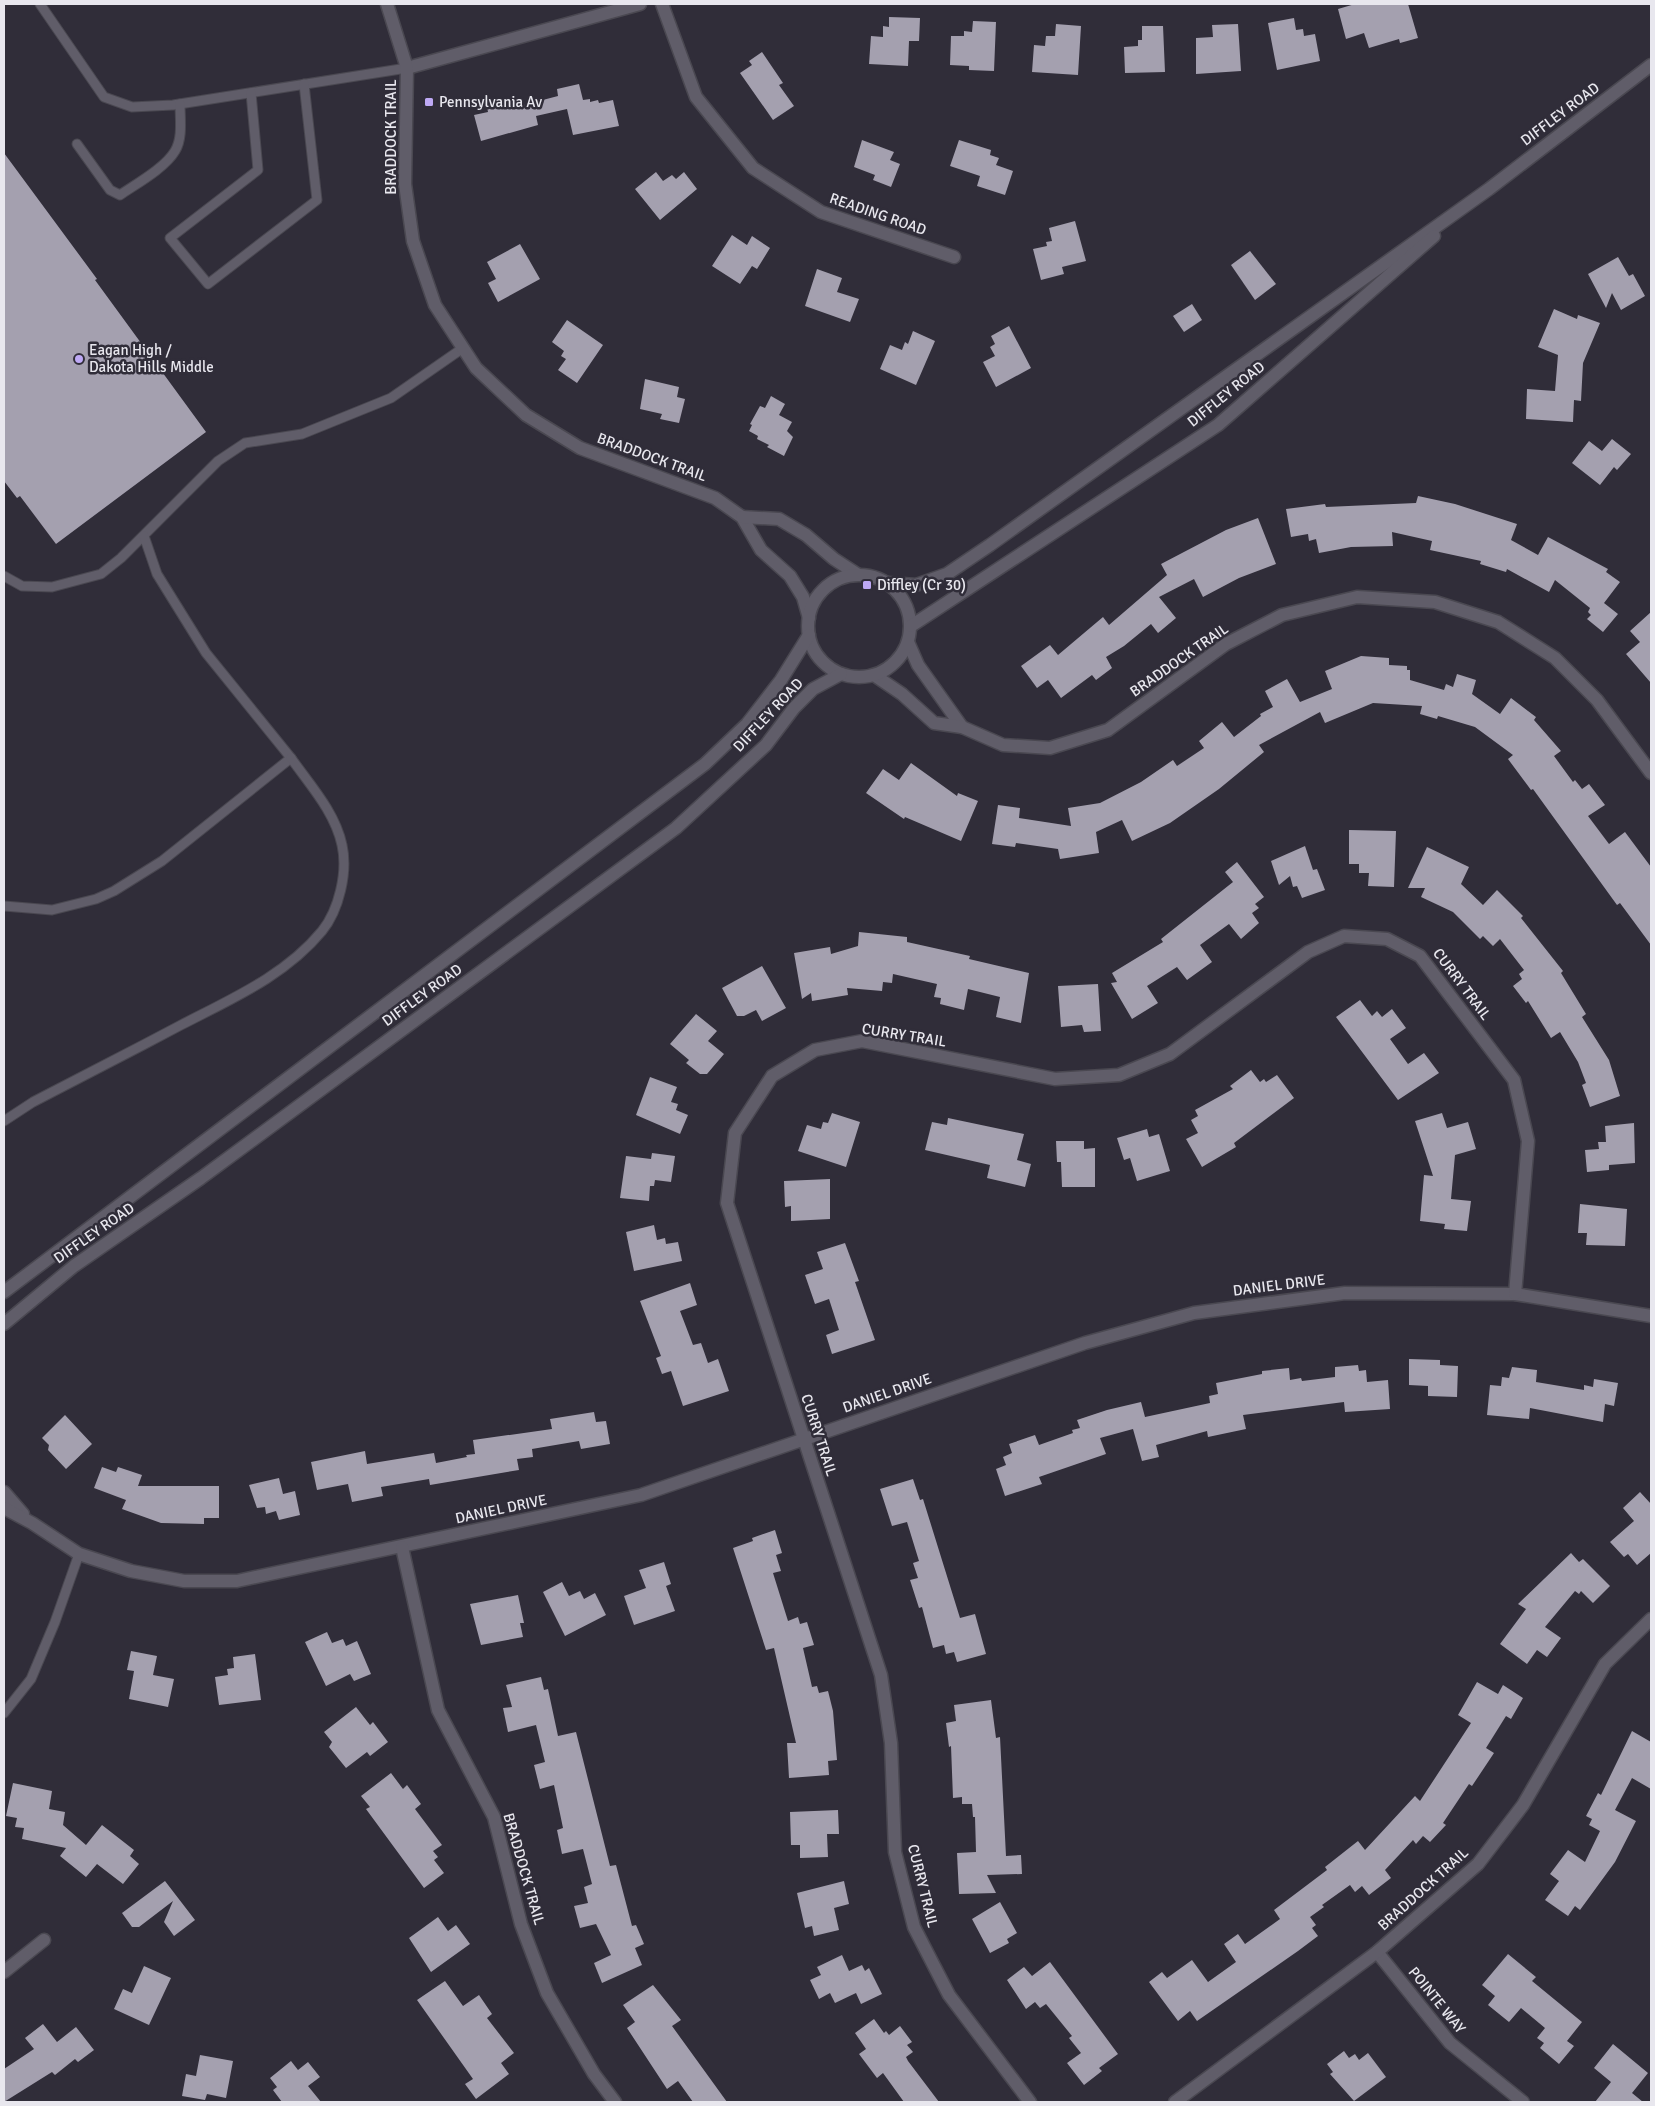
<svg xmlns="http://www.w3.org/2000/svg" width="1655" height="2106" viewBox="0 0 1655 2106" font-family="Signika,sans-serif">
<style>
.building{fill:#a4a0af}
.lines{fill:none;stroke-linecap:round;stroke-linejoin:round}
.service-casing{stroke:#4a4851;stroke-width:11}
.minor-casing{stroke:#4a4851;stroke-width:15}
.tertiary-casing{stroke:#4a4851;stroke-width:15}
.secondary-casing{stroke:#4a4851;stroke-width:15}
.service{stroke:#605d69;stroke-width:9}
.minor{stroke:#605d69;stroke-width:12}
.tertiary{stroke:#605d69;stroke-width:12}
.secondary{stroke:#605d69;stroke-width:12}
.poi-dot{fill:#bea9f5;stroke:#302d39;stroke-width:2}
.labels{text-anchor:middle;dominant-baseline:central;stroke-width:5;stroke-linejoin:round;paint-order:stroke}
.poi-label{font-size:15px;fill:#e8e7ee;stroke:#302d39;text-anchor:start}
.street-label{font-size:15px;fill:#e8e7ee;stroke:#302d39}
</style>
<rect width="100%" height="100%" fill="#302d39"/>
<g class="building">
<polygon points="1355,4 1408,4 1418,38 1400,43 1399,39 1369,48 1364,33 1346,39 1338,9"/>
<polygon points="889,17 920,18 919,41 909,41 908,66 869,64 871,36 883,37 883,26 889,27"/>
<polygon points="1294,18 1296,30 1303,29 1304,36 1315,34 1320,61 1277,70 1268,23"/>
<polygon points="973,21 996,22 994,71 969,70 969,66 950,65 951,36 964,36 964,31 972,32"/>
<polygon points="1056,24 1081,26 1078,75 1032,72 1034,45 1045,46 1046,36 1055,36"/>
<polygon points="1238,24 1241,71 1196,74 1196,38 1213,37 1212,25"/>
<polygon points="1142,26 1163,26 1165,72 1125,73 1124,47 1138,46 1138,40 1142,40"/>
<polygon points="762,52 783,83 779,85 794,106 773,120 740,73 752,65 749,61"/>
<polygon points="579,84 583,100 590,99 590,102 598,100 599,103 613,100 619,126 573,135 567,109 536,116 538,125 481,141 474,115 488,112 487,107 514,102 516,107 558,96 557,89"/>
<polygon points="862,140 894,152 890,160 900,164 891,187 873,180 875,175 854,167"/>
<polygon points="959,140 991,150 990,155 999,158 996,165 1013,171 1005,195 977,186 980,176 950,166"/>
<polygon points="4,153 97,279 95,280 206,432 56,544 20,496 17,498 4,481"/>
<polygon points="656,172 663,181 672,175 676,179 684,172 697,189 660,220 635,189"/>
<polygon points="1075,221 1086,261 1062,267 1064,274 1041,280 1033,249 1047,246 1046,242 1052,241 1049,228"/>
<polygon points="732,235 747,245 752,236 770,248 757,269 752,266 740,284 712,266"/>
<polygon points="520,244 540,279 498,302 488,283 496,279 487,262"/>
<polygon points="1250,251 1276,284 1255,300 1231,265"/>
<polygon points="1618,257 1629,276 1633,274 1645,296 1621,310 1612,293 1606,308 1588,274"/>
<polygon points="817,269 842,278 837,292 859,299 850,322 805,306"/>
<polygon points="1192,304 1202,320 1184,332 1173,316"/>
<polygon points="1554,309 1577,319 1578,315 1600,323 1583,363 1581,401 1574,400 1573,422 1526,419 1527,389 1555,391 1558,355 1538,347"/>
<polygon points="567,320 603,345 577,383 558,370 566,359 561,356 564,351 552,342"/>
<polygon points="1009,326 1031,368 996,387 983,362 995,356 990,347 995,344 991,336"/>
<polygon points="913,331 935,341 916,385 880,369 890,345 902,350 905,342 908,344"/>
<polygon points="645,379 679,387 677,397 685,399 679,423 660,419 662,414 640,409"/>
<polygon points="771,396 785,404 779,415 792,422 787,431 793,437 784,456 767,447 769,445 757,439 758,436 749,431 752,425 750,424 760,406 765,408"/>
<polygon points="1612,439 1631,454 1617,470 1614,467 1600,485 1572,463 1589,441 1602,451"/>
<polygon points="1418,496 1455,504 1517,524 1511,540 1538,555 1548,537 1608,569 1606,572 1620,582 1604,603 1618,614 1603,632 1587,619 1591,615 1588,612 1590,608 1555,580 1549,592 1507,569 1506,572 1480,564 1481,561 1430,550 1432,541 1392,532 1393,546 1351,547 1319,553 1316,539 1309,541 1308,534 1291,537 1286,509 1325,504 1326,507 1416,503"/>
<polygon points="1258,518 1276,564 1239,578 1203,597 1194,579 1159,597 1176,618 1158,633 1151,624 1124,646 1106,657 1112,668 1096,680 1092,675 1061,698 1048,680 1037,688 1021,666 1050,645 1058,655 1103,617 1109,625 1167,575 1161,564 1226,530"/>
<polygon points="1651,612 1651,683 1626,654 1640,642 1630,631"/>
<polygon points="1361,656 1389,658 1389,665 1407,666 1407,670 1410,670 1410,680 1444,690 1446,684 1453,687 1457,674 1476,680 1472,694 1500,714 1511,698 1536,717 1534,720 1561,751 1554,756 1573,782 1575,780 1582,789 1589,784 1605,805 1588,816 1609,844 1625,832 1651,867 1651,945 1620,903 1617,905 1533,789 1531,790 1508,759 1513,755 1475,727 1438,716 1437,719 1420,714 1422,706 1373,703 1325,723 1320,712 1259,745 1264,752 1219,789 1170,823 1132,841 1122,820 1096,832 1099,853 1060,859 1058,849 1016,843 1015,847 992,844 998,805 1020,808 1019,818 1071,826 1068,808 1100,803 1141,782 1173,760 1177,766 1204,748 1199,741 1222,722 1234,737 1261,716 1260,714 1273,707 1265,691 1287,679 1300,702 1332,689 1325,671"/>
<polygon points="911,763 957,796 958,793 978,801 961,841 905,817 904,819 866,793 883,769 899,780"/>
<polygon points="1349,830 1396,831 1394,887 1368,886 1369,873 1359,873 1359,864 1349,864"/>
<polygon points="1305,846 1313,870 1317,869 1325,890 1302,898 1297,886 1293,887 1290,876 1279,885 1271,861"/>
<polygon points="1427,847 1469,867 1461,884 1483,905 1497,890 1523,916 1521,918 1563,971 1561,973 1586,1014 1582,1017 1609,1060 1620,1096 1590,1107 1582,1085 1586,1083 1578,1062 1560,1032 1551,1038 1528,1001 1526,1003 1513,986 1522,979 1519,974 1524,970 1500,939 1493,946 1483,936 1480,939 1453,912 1421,897 1425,888 1408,888"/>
<polygon points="1237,862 1264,897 1255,904 1259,908 1252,913 1259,923 1241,939 1229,924 1200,945 1212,962 1187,980 1177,967 1147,986 1158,1003 1132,1019 1111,983 1117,982 1112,973 1163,942 1161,939 1233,882 1225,872"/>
<polygon points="859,932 907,937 907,942 970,956 969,959 1029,973 1021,1023 996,1017 1000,997 968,989 964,1010 940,1004 941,998 934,997 937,984 893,974 892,983 883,982 882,991 847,988 848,995 812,1001 811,993 802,999 794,953 830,947 831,954 858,946"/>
<polygon points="762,966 786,1008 762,1021 756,1010 744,1016 737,1016 722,988"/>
<polygon points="1098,984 1101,1031 1084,1032 1082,1025 1061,1027 1058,986"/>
<polygon points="1360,1000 1372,1016 1377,1011 1382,1017 1392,1009 1406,1028 1390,1039 1408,1064 1424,1053 1439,1073 1398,1100 1336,1017"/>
<polygon points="696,1014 717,1031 708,1041 724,1054 707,1074 700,1074 686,1063 689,1060 670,1044"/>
<polygon points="1251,1070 1260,1082 1264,1079 1266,1082 1277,1075 1294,1098 1234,1143 1236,1147 1202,1167 1186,1139 1198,1133 1191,1120 1198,1116 1195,1110 1233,1089 1230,1086"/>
<polygon points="650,1077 677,1087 671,1102 678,1104 676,1110 688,1115 680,1134 636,1115"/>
<polygon points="832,1113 860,1122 846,1167 798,1151 807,1125 821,1129 823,1122 828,1123"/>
<polygon points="1442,1113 1447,1128 1468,1122 1476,1149 1455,1155 1451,1199 1471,1201 1467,1231 1444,1229 1445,1224 1420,1221 1424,1175 1433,1176 1415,1121"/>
<polygon points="948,1118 1024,1134 1017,1160 1031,1164 1025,1187 987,1178 990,1165 925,1150 932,1122 947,1125"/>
<polygon points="1634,1123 1635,1163 1609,1165 1609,1170 1587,1172 1585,1150 1599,1149 1598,1142 1606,1142 1605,1126"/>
<polygon points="1147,1129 1149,1137 1159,1134 1170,1171 1137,1181 1130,1158 1124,1160 1117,1138"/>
<polygon points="1056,1141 1084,1141 1084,1149 1095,1148 1095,1187 1062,1187 1061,1162 1057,1162"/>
<polygon points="652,1153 675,1156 671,1182 655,1180 654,1186 650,1186 649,1201 620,1198 626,1156 651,1159"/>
<polygon points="830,1179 830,1219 791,1221 791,1206 785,1207 784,1181"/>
<polygon points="1580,1204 1627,1209 1625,1246 1586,1245 1587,1233 1578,1233"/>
<polygon points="654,1225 657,1240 665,1238 666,1244 678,1242 682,1261 634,1271 626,1232"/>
<polygon points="845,1243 859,1281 855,1282 875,1340 832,1354 826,1335 839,1330 829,1299 815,1304 805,1275 823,1269 817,1252"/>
<polygon points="690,1283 697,1305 680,1311 693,1345 701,1343 708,1363 718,1359 729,1391 683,1406 671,1371 662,1374 656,1358 661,1356 640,1301"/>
<polygon points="1409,1359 1440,1360 1440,1365 1458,1366 1457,1397 1428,1396 1428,1386 1409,1385"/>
<polygon points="1358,1365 1359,1371 1366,1370 1367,1382 1388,1380 1390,1409 1345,1412 1344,1402 1243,1415 1246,1429 1208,1437 1207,1431 1156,1445 1159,1457 1142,1461 1133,1429 1100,1438 1106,1454 1039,1477 1042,1484 1005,1496 996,1469 1006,1465 1003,1457 1012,1453 1009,1444 1035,1435 1039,1445 1073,1433 1072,1430 1080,1428 1077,1420 1107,1410 1141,1402 1145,1417 1210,1403 1209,1396 1218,1394 1216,1383 1262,1374 1262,1371 1289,1368 1290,1380 1301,1378 1302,1381 1335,1377 1335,1367"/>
<polygon points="1512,1367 1537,1370 1536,1382 1584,1390 1584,1385 1593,1387 1594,1379 1618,1383 1614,1406 1605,1404 1603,1422 1530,1408 1529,1419 1487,1415 1490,1385 1501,1386 1502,1377 1509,1378"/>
<polygon points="594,1412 596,1422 606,1421 610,1444 581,1449 579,1441 532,1449 533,1457 517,1459 519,1470 430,1485 429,1479 381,1487 383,1496 352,1502 348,1484 317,1490 311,1462 365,1451 367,1464 434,1453 436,1463 467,1457 466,1455 475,1454 473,1440 552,1429 550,1419"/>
<polygon points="65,1415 92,1444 66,1469 48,1450 49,1445 42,1438"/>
<polygon points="102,1467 116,1472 118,1467 142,1475 138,1486 219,1486 219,1518 204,1518 204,1524 161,1523 122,1509 126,1500 94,1488"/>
<polygon points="279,1478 283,1494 295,1491 300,1515 279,1520 276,1511 266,1514 265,1507 257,1508 249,1485"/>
<polygon points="913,1479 920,1500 923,1499 960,1618 975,1614 986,1654 957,1662 954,1652 946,1654 944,1645 933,1648 922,1607 919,1608 910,1580 918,1578 913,1563 919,1561 907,1522 892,1526 880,1489"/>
<polygon points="1640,1492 1651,1504 1651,1553 1637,1565 1628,1554 1624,1557 1610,1542 1634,1521 1623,1508"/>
<polygon points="775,1530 782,1553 776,1555 781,1571 773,1573 788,1621 798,1617 800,1624 807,1622 814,1645 803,1648 812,1687 817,1686 819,1693 828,1691 833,1711 837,1760 828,1761 829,1775 789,1778 787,1743 796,1743 774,1648 766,1650 733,1548 753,1541 752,1538"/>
<polygon points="1571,1553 1579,1562 1583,1559 1610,1586 1593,1603 1581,1591 1579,1594 1575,1591 1545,1627 1561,1638 1547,1657 1537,1650 1527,1664 1500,1644 1526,1609 1518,1604"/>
<polygon points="664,1562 671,1584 666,1586 675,1611 634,1625 624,1596 646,1588 639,1570"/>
<polygon points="562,1582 569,1596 580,1591 584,1599 595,1593 606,1615 565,1636 543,1592"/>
<polygon points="518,1595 524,1623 520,1623 523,1637 481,1645 470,1604"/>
<polygon points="327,1632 332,1643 343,1639 346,1646 357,1641 371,1674 354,1681 350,1674 326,1686 305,1642"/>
<polygon points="131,1651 157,1656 153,1675 174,1679 168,1707 129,1699 134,1671 127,1670"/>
<polygon points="255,1654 261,1700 219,1705 215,1677 228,1675 227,1669 234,1668 233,1657"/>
<polygon points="541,1677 544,1690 548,1689 558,1736 576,1732 610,1866 616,1865 632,1926 636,1925 644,1944 635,1948 642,1965 602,1983 594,1963 611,1955 596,1924 580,1928 574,1906 588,1903 584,1887 592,1884 583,1849 562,1854 557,1830 563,1828 554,1785 540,1789 534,1765 545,1762 536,1725 508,1732 503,1708 512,1707 506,1685"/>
<polygon points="1477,1682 1498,1694 1503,1685 1523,1698 1511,1719 1506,1716 1486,1748 1494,1753 1472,1786 1469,1784 1443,1823 1446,1825 1430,1842 1423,1836 1416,1844 1413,1840 1385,1870 1391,1878 1369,1895 1362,1886 1355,1892 1350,1885 1322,1905 1324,1907 1310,1917 1316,1925 1312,1928 1318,1936 1298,1951 1197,2021 1190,2011 1178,2021 1149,1982 1162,1972 1167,1978 1192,1960 1208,1982 1236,1962 1224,1944 1238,1934 1245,1944 1280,1919 1274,1910 1327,1870 1325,1867 1358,1841 1365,1850 1415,1796 1420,1801 1471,1723 1458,1715"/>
<polygon points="991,1700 996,1738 1000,1737 1006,1856 1021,1855 1022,1874 987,1875 996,1893 959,1894 957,1853 976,1852 975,1817 973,1817 972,1804 962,1804 962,1797 953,1798 951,1746 949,1747 946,1723 956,1721 954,1705"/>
<polygon points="356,1707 370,1725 373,1722 388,1742 370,1756 367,1752 346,1768 329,1747 332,1742 324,1732"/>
<polygon points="1632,1731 1651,1742 1651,1789 1632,1778 1615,1810 1636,1821 1615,1862 1580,1910 1575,1906 1568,1916 1545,1900 1559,1881 1550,1874 1568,1850 1585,1862 1600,1831 1589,1825 1592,1819 1586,1816 1598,1793 1601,1795"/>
<polygon points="391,1773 403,1789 407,1785 421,1804 415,1809 442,1845 433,1851 438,1857 434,1860 444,1873 424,1888 366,1809 370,1807 361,1796"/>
<polygon points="13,1783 52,1791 49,1809 65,1812 63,1825 86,1845 102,1825 134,1850 130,1856 139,1864 123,1884 97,1864 86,1877 60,1856 66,1848 22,1839 24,1828 15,1827 17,1818 6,1816"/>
<polygon points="838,1810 839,1834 827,1834 828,1857 800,1858 800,1845 791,1845 790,1812"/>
<polygon points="165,1881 195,1920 174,1936 164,1922 173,1901 139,1927 132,1927 122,1913"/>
<polygon points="844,1881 849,1904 834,1908 839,1930 814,1936 812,1926 805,1928 797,1893"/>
<polygon points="1000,1902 1017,1933 1007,1939 1009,1943 990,1953 972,1919"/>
<polygon points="438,1917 448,1931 456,1925 470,1944 431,1972 409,1938"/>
<polygon points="1508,1954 1536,1977 1532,1981 1582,2022 1567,2041 1574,2046 1559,2064 1540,2048 1544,2043 1537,2038 1545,2028 1521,2008 1509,2022 1488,2005 1495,1996 1482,1985"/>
<polygon points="842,1955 849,1971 862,1965 865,1971 869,1968 882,1994 861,2004 856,1993 835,2003 830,1993 819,1999 810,1980 821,1975 817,1967"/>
<polygon points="1050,1962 1118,2054 1099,2068 1102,2071 1084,2085 1067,2063 1081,2053 1069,2038 1072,2036 1046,2004 1040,2008 1035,2002 1026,2009 1007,1980 1024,1967 1032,1976"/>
<polygon points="144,1966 171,1978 149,2025 114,2009 123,1989 132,1993"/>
<polygon points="445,1981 463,2006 479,1995 492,2014 487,2018 514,2053 501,2063 509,2074 476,2099 465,2084 473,2079 417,2000"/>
<polygon points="653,1985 681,2020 672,2026 727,2102 693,2102 678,2081 667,2089 627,2028 635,2022 623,2005"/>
<polygon points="874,2019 884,2033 886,2031 889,2035 900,2026 912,2042 907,2045 913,2052 906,2057 908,2061 939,2102 904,2102 883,2073 877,2078 859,2054 866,2049 855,2033"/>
<polygon points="43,2024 57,2042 76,2027 94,2050 78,2062 75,2059 55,2075 52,2072 4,2102 4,2069 34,2049 25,2038"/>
<polygon points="1613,2044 1648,2073 1632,2093 1643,2102 1595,2102 1611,2082 1594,2068"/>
<polygon points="1344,2051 1349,2058 1355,2054 1359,2060 1368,2053 1386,2077 1354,2101 1330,2074 1333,2072 1327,2064"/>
<polygon points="200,2055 233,2061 226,2098 207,2094 205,2100 182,2096 186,2074 196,2076"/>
<polygon points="291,2061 298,2070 308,2062 320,2077 308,2086 321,2102 282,2102 273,2090 277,2087 270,2078"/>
</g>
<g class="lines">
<g class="service-casing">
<g id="service">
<polyline points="40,4 104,97 132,107 173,105 407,68"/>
<polyline points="251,93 258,170 170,238 208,284 317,200 304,84"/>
<path d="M 77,144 L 110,190 L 120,195 C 136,184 165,168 175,151 C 183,138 180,119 180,104"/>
<polyline points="4,576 22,586 52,587 101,574 121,558 218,461 245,443 302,434 391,398 463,348"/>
<polyline points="4,906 52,910 96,899 114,891 162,861 291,758 206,653 157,574 144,536"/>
<path d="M 4,1121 L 33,1102 C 83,1076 132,1051 181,1025 C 231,999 285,976 322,931 C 339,910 348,872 342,845 C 335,812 310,785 291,758"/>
<polyline points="4,1713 31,1679 55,1622 79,1554"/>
</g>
</g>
<g class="minor-casing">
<g id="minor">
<polyline points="662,4 696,97 753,168 821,212 954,257"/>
<polyline points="407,68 640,4"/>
<polyline points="908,642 918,665 962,727"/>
<polyline points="874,675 902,694 934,723 962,727 1003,745 1050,748 1108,730 1226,644 1282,615 1357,597 1435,602 1498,622 1555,658 1597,700 1651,773"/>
<polyline points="4,1492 23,1514"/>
<polyline points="4,1508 32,1523 79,1554 131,1571 184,1581 237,1581 641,1495 1085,1343 1194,1313 1345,1293 1515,1294 1651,1316"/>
<polyline points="402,1547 438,1710 494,1817 521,1924 547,1993 594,2074 615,2102"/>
<polyline points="1377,1952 1450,2043 1523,2102"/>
<polyline points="4,1972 44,1940"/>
<polyline points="1030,2102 949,1995 914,1927 895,1852 891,1743 881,1675 727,1203 735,1133 772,1076 815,1050 862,1041 1055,1079 1119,1075 1170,1054 1308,952 1344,936 1387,939 1420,956 1514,1080 1528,1141 1515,1294"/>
<polyline points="1175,2102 1377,1952 1478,1864 1523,1805 1605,1664 1651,1619"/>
</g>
</g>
<g class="tertiary-casing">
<g id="tertiary">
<polyline points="387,4 407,68 405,184 413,241 435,305 476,368 526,415 580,448 715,498 742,517 761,550 790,576 803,597 809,618"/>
<polyline points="742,517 779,519 806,535 834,559 857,574"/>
</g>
</g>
<g class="secondary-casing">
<g id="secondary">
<circle cx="859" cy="626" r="51"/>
<polyline points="888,583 916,585 947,574 990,545 1489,189 1651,65"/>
<polyline points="911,626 1218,425 1434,236"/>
<polyline points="4,1292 705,764 747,724 781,680 809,635"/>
<polyline points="4,1324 74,1266 201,1178 676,828 766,745 794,708 813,689 841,674"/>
</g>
</g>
<use href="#service" class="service"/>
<use href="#minor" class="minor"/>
<use href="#tertiary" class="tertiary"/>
<use href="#secondary" class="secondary"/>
</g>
<g class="poi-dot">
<rect x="424" y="97" width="10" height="10" rx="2.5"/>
<circle cx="79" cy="359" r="5"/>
<rect x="862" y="580" width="10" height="10" rx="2.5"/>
</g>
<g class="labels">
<g class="poi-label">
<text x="439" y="102">Pennsylvania Av</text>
<text x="89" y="350">Eagan High /<tspan x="89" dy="17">Dakota Hills Middle</tspan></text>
<text x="877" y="585">Diffley (Cr 30)</text>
</g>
<g class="street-label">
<text transform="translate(1560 114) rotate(-37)">DIFFLEY ROAD</text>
<text transform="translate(391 137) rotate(-90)">BRADDOCK TRAIL</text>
<text transform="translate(878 214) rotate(19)">READING ROAD</text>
<text transform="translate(1226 394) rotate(-39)">DIFFLEY ROAD</text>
<text transform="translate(652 457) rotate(20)">BRADDOCK TRAIL</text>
<text transform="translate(1179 660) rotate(-35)">BRADDOCK TRAIL</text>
<text transform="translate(768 715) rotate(-47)">DIFFLEY ROAD</text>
<text transform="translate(1462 984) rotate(53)">CURRY TRAIL</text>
<text transform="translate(422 995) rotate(-36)">DIFFLEY ROAD</text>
<text transform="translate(904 1035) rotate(9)">CURRY TRAIL</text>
<text transform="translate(94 1233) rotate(-35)">DIFFLEY ROAD</text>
<text transform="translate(1279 1285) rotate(-7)">DANIEL DRIVE</text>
<text transform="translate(887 1393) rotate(-19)">DANIEL DRIVE</text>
<text transform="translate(819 1435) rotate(72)">CURRY TRAIL</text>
<text transform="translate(501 1509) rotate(-12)">DANIEL DRIVE</text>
<text transform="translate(524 1869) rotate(74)">BRADDOCK TRAIL</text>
<text transform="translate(923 1886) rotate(76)">CURRY TRAIL</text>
<text transform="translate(1423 1889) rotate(-42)">BRADDOCK TRAIL</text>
<text transform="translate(1437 2000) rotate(51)">POINTE WAY</text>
</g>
</g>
<rect width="1655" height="2106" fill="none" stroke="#e8e7ee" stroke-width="10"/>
</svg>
